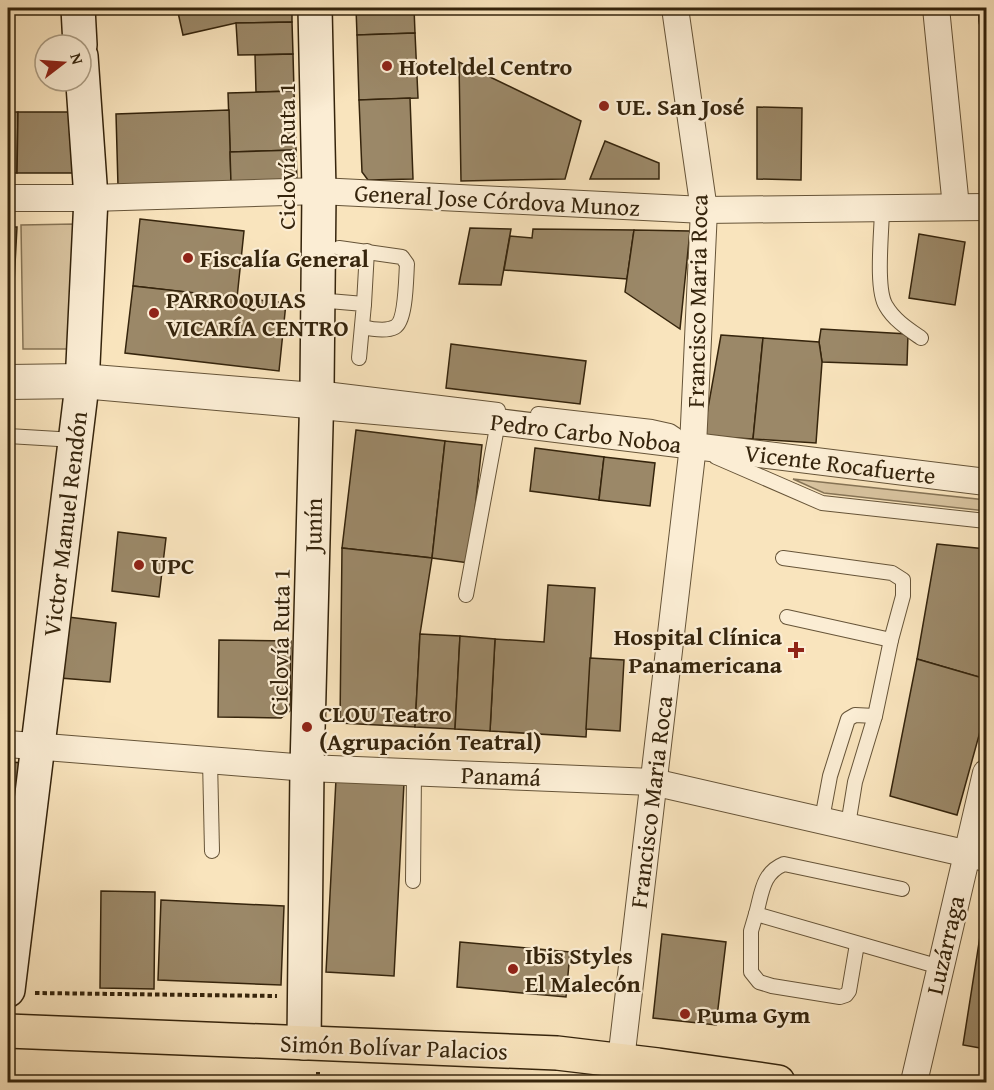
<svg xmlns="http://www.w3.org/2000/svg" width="994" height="1090" viewBox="0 0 994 1090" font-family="'Gentium Book Plus',serif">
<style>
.green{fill:#d8c39f;stroke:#867456;stroke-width:1.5}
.building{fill:#9b8868;stroke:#35240c;stroke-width:1.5}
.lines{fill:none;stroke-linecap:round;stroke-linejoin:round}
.lane-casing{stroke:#665438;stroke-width:16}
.street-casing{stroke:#665438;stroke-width:28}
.secondary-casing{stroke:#35240c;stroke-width:36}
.primary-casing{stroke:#35240c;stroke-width:36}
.path{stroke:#35240c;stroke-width:4;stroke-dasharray:4.5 3;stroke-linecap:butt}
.lane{stroke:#fbedd4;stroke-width:14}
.street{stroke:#fbedd4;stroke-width:26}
.secondary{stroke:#fbedd4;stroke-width:33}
.primary{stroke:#f9e4bd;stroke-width:33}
.poi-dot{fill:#8f2418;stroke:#fbedd4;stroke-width:2}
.labels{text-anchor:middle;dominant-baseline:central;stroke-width:4.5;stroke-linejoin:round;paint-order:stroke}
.poi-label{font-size:24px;font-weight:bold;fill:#35240c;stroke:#fbedd4;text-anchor:start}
.street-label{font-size:24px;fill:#35240c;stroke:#fbedd4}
</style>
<rect width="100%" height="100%" fill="#f9e4bd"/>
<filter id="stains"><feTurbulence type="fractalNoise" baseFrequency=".00333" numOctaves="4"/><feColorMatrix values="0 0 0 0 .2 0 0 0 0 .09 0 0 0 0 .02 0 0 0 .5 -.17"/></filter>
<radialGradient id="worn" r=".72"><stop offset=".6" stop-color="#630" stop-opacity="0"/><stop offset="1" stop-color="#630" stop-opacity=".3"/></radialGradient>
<g class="green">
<polygon points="75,224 77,349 23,349 21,225"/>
<polygon points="793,479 986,500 986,511 824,493"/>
</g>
<g class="building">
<polygon points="177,8 292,8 292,22 236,23 183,35"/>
<polygon points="356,8 414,8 415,33 357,35"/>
<polygon points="292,22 293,54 238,55 236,23"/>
<polygon points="415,33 418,98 359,100 357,35"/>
<polygon points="293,54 294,91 256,92 255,55"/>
<polygon points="459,62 581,121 565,179 461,181"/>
<polygon points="294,91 296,150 230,152 228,93"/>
<polygon points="410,98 413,179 368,180 362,172 359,100"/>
<polygon points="757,107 802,108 801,180 757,179"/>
<polygon points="229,110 231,183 118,186 116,114"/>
<polygon points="8,112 18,112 17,173 8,173"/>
<polygon points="18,112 74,112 74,173 17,173"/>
<polygon points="605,141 659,163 659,179 590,179"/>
<polygon points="296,150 297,181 231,183 230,152"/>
<polygon points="140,219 244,231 237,298 133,286"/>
<polygon points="8,227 17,227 14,283 8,283"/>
<polygon points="470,228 511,229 501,285 459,284"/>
<polygon points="533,229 634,230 627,279 504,270 510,236 532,238"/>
<polygon points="634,230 690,231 680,329 625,292"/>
<polygon points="919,234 965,242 955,305 909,298"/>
<polygon points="8,283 14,283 10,355 8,355"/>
<polygon points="133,286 286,303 279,371 125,353"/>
<polygon points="821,329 908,334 907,365 822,362 819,342"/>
<polygon points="721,335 763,338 753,439 703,436"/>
<polygon points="763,338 819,342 822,362 816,443 753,439"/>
<polygon points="451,344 586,361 580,404 446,388"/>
<polygon points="356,430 445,441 432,558 342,548"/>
<polygon points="445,441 482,445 469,563 432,558"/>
<polygon points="535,448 604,457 599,500 530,491"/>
<polygon points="604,457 655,463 650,506 599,500"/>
<polygon points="118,532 166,538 159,597 112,591"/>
<polygon points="937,544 986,549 986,679 917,659"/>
<polygon points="342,548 432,558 420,634 415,727 340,723"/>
<polygon points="548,585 595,588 586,737 490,731 495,639 544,642"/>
<polygon points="68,617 116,623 110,682 60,678"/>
<polygon points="420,634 460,636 455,729 415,727"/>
<polygon points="460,636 495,639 490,731 455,729"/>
<polygon points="219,640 291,641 290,711 281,718 218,717"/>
<polygon points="590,658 624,660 620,731 586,729"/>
<polygon points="917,659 986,679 986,710 957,815 890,796"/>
<polygon points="8,762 27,763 24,817 8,818"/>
<polygon points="336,779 404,783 394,976 326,972"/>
<polygon points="101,891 155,892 154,989 100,988"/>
<polygon points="986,898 986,1049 963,1045"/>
<polygon points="161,900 284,906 281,985 158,980"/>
<polygon points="662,934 726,942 716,1025 653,1018"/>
<polygon points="460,942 570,952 566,997 457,987"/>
</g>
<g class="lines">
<g class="lane-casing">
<g id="lane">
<polyline points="986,8 986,21"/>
<path d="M 882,208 C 882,230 875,289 886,306 C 894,320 908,329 921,338"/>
<path d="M 339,248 L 402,257 L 407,264 C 406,278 406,321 395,327 C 386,332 371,329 362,327"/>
<polyline points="317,300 364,304 359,358"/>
<polyline points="364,304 367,251"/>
<polyline points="8,372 82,371 303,389 317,388 498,410"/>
<polyline points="538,414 652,427 670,431 676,435"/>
<polyline points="8,436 75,440"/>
<polyline points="716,457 822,503 986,521"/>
<polyline points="783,558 892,573 903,580 903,596 891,640 875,716 855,782 848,825"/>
<polyline points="466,595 498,422"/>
<polyline points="787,617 891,640"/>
<polyline points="210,760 212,851"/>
<polyline points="822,819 830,776 848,719 855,715 875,716"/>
<polyline points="413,881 414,772"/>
<path d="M 756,914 C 762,893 762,873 784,864 L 902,889"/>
<polyline points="857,944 849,991 846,995 840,997 772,986 759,982 751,972 751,931 756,914 940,967"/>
</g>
</g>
<g class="street-casing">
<g id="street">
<polyline points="936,8 956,207"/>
<polyline points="8,198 91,198 319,191 704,210 986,207"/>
<polyline points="8,386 82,385 498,422 986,482"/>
<polyline points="8,744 307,768 653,782 986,858"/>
<polyline points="621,1060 693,446 704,210 675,8"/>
<polyline points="914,1082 986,773"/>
</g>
</g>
<g class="secondary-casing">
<g id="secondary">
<polyline points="78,8 80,45"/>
<polyline points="8,990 82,385 91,198 81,56"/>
<polyline points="304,1043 307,768 317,388 319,191 315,8"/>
</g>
</g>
<g class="primary-casing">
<polyline id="primary" points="8,1031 557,1053 658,1065 778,1082"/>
</g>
<g class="path">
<polyline points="35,993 277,996"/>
<polyline points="318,1082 318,1072"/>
</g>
<use href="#lane" class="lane"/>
<use href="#street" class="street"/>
<use href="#secondary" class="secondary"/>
<use href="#primary" class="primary"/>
</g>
<g class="poi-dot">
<circle cx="387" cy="66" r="6"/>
<circle cx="604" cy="106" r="6"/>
<circle cx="188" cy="258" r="6"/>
<circle cx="154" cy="313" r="6"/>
<circle cx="139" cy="565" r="6"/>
<path d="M793 641h6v6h6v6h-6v6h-6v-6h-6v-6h6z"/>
<circle cx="307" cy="727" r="6"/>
<circle cx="513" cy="969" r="6"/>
<circle cx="685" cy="1014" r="6"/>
</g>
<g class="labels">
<g class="poi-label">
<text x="399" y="66">Hotel del Centro</text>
<text x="616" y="106">UE. San José</text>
<text x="200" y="258">Fiscalía General</text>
<text x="166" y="299">PARROQUIAS<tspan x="166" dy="28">VICARÍA CENTRO</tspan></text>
<text x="151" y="565">UPC</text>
<text x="782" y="636" text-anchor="end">Hospital Clínica<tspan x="782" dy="28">Panamericana</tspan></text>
<text x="319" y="713">CLOU Teatro<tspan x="319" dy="28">(Agrupación Teatral)</tspan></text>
<text x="525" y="955">Ibis Styles<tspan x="525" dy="28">El Malecón</tspan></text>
<text x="697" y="1014">Puma Gym</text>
</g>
<g class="street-label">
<text transform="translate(286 156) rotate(-90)">Ciclovía Ruta 1</text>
<text transform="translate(497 200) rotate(3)">General Jose Córdova Munoz</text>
<text transform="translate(697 301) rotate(-89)">Francisco Maria Roca</text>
<text transform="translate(586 433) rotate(7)">Pedro Carbo Noboa</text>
<text transform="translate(840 464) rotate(7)">Vicente Rocafuerte</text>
<text transform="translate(65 524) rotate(-83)">Victor Manuel Rendón</text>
<text transform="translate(313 525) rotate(-89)">Junín</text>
<text transform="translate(280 642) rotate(-89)">Ciclovía Ruta 1</text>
<text transform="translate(501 776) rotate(2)">Panamá</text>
<text transform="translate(651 802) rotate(-83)">Francisco Maria Roca</text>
<text transform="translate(945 945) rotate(-77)">Luzárraga</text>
<text transform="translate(394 1047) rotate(2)">Simón Bolívar Palacios</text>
</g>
</g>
<rect width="994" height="1090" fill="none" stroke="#f9e4bd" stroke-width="30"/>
<rect x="9" y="9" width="976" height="1072" fill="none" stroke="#35240c" stroke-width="3"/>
<rect x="15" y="15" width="964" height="1060" fill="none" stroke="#35240c" stroke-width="1.5"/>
<g transform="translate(63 63) rotate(73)"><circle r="28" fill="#fbedd4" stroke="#ac9d84" stroke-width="1.5"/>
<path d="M0-4.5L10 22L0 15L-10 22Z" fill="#8f2418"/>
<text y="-9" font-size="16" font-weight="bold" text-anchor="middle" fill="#35240c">N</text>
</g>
<rect width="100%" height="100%" filter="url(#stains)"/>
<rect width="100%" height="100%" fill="url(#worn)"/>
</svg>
